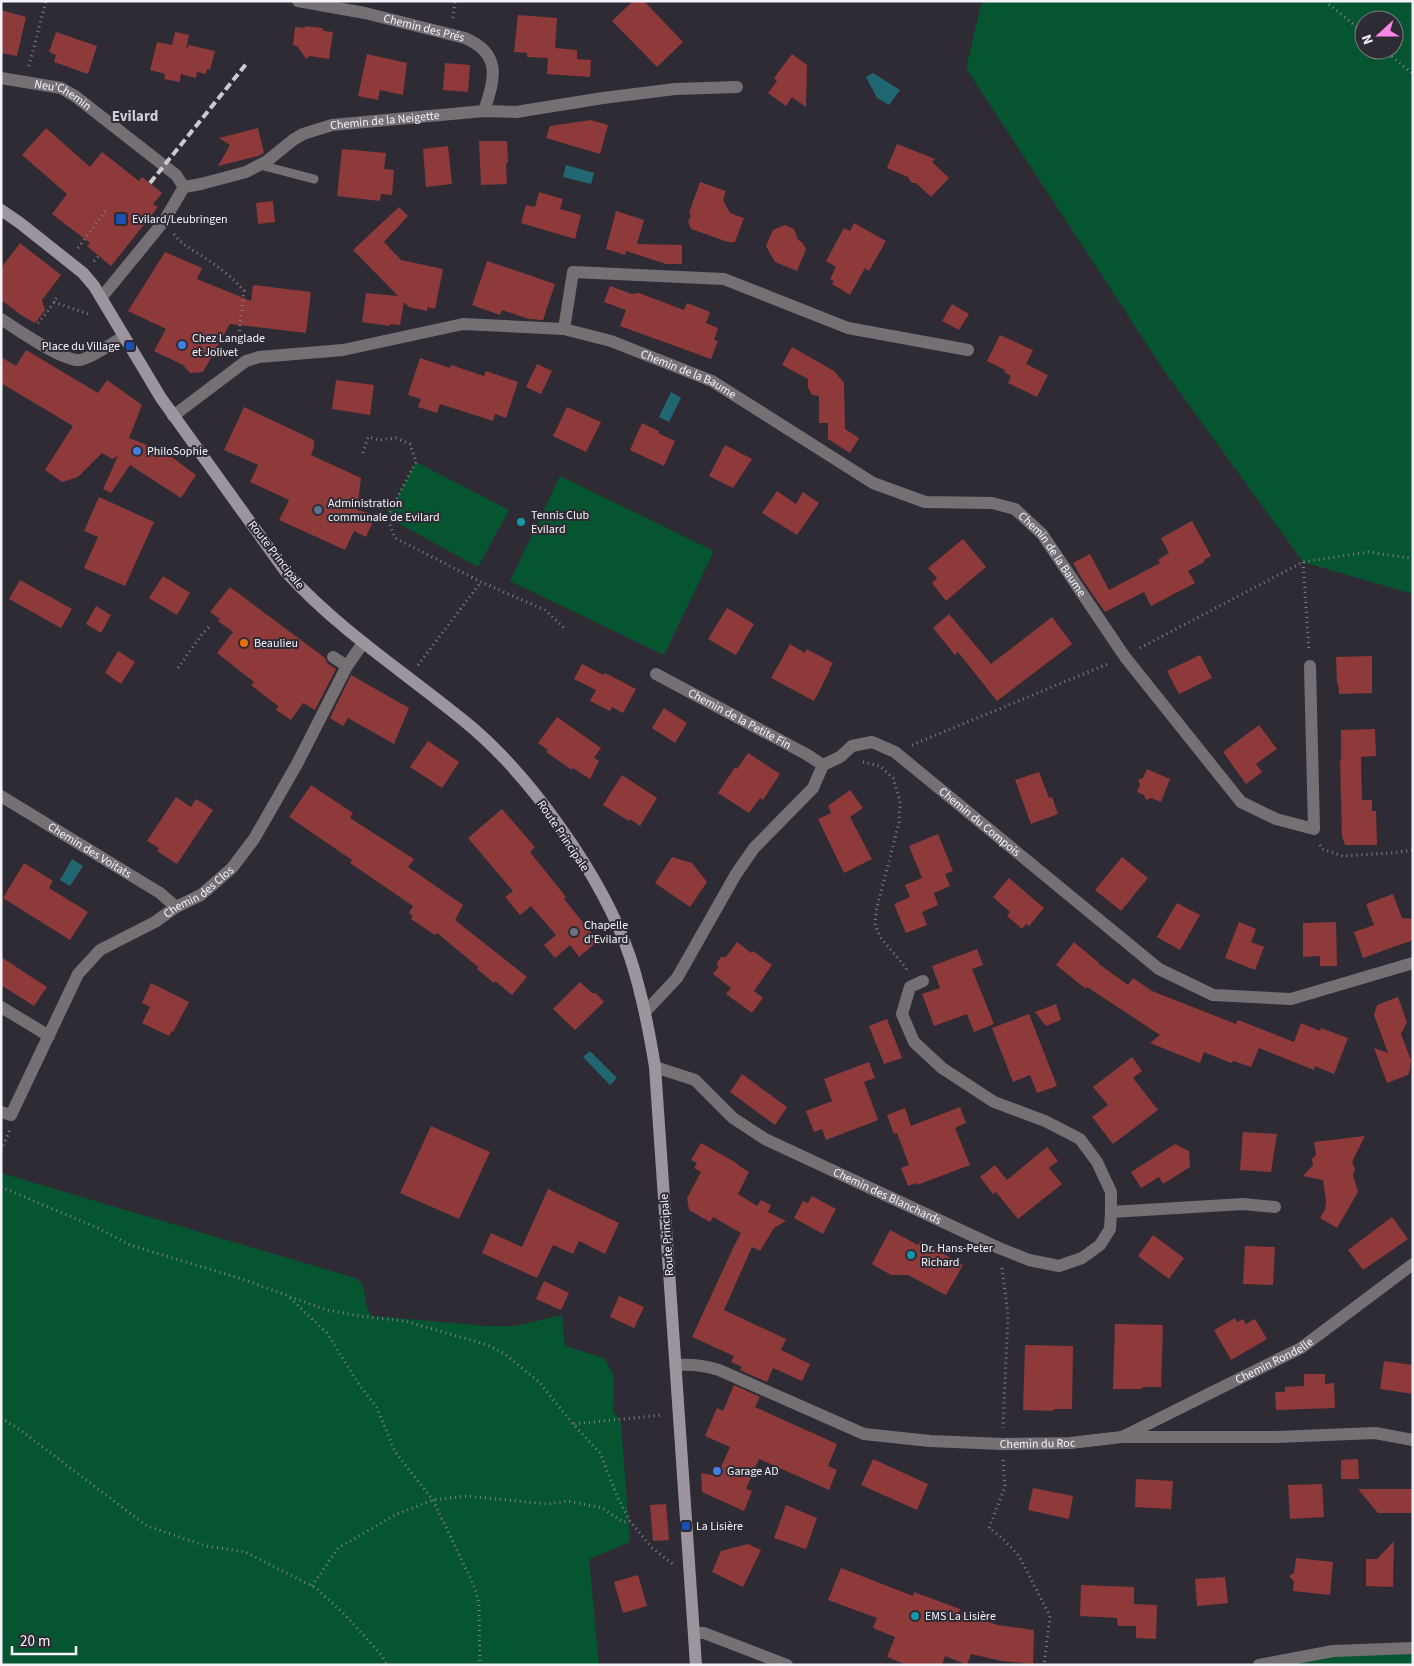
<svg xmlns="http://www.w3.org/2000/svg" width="1414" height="1666" viewBox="0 0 1414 1666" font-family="'Source Sans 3',sans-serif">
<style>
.green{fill:#055531;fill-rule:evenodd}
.water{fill:#216772}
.building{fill:#8e393a}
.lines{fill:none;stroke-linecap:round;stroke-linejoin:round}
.path{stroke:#827f87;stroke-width:3;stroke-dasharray:1 4;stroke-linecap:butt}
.lane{stroke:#747074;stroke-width:9}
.street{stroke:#747074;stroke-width:12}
.secondary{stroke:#9c959d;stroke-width:12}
.rail{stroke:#cccad1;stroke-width:4;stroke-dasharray:8 4;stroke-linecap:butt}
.transit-dot{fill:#1a4fb4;stroke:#2f2b35;stroke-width:2}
.shop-dot{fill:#3f7fe0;stroke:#2f2b35;stroke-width:2}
.service-dot{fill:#5c6f8a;stroke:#2f2b35;stroke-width:2}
.culture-dot{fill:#0f9aa8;stroke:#2f2b35;stroke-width:2}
.food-dot{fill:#e8710a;stroke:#2f2b35;stroke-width:2}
.worship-dot{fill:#6b7280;stroke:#2f2b35;stroke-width:2}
.labels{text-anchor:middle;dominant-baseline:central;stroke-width:4;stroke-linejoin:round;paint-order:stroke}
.street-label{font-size:12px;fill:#f5f3fa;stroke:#2f2b35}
.poi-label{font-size:12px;fill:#f5f3fa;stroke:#2f2b35;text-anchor:start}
.quarter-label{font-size:15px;font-weight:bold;fill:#d2cddb;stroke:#2f2b35}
</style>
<rect width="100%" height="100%" fill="#2f2b35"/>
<g class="green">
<path d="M 982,1 L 1413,1 L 1413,594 L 1303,562 L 1165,372 L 966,68 ZM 1364,20 L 1394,20 L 1394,50 L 1364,50 Z"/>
<polygon points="416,462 509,510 478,567 387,517"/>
<polygon points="560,476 714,551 664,655 510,581"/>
<path d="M 1,1173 L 355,1278 C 371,1286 360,1307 373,1316 L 488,1326 L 516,1326 L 562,1315 L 565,1346 L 604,1358 L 614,1376 L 613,1412 L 618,1417 L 621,1423 L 630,1542 L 589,1559 L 599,1665 L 1,1665 Z"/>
<polygon points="1413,1648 1413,1665 1259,1665"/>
</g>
<g class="water">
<polygon points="873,73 900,90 889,105 877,98 866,77"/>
<polygon points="566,165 594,173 591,184 563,177"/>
<polygon points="671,392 681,398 669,422 659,417"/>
<polygon points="72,859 83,866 70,886 60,880"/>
<polygon points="590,1051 617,1078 610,1085 583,1057"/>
</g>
<g class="building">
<polygon points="633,1 644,1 683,42 657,67 612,21"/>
<polygon points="1,10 26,17 17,56 1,53"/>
<polygon points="518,15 557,18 555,48 577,50 577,59 591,60 590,77 547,74 548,58 527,57 527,53 514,52"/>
<polygon points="305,26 322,28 324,31 333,32 329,59 310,56 306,59 297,46 293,45 295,27 305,28"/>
<polygon points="56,32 97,46 88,74 54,62 56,55 49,52"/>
<polygon points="175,32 189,35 186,49 189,45 215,51 210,70 207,69 206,74 197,72 196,78 181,74 180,82 164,79 165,74 150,70 157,42 172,45"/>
<polygon points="367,54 407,63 403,95 380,90 378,100 358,96"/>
<polygon points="792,54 807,65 806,107 792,97 786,106 768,93 777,81 774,78"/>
<polygon points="445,63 470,65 468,92 443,90"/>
<polygon points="591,120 608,125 600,154 546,138 550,126"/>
<polygon points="46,128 90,167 102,152 139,181 142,177 162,193 153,204 158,207 111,266 87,246 90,243 52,214 67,194 22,155"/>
<polygon points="258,128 264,153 258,156 218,166 230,145 219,138"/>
<polygon points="479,141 507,141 508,163 506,163 507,184 481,185"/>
<polygon points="897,144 935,159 932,162 949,178 931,197 916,183 912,183 908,177 887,168"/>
<polygon points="448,146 452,184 426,187 423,149"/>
<polygon points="342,149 386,153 384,169 394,170 392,195 381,194 380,201 337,196"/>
<polygon points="700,182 726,191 723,200 730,213 744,218 735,242 728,242 691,229 688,221 691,216 689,213"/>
<polygon points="539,192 563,199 560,209 581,215 575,239 521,223 526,205 535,207"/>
<polygon points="273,201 275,222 258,224 256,203"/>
<polygon points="399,207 408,216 384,242 401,260 443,269 435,309 427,307 427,311 409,307 404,302 400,325 390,324 390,326 362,322 366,293 398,296 353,250"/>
<polygon points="616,211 644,220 637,244 682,245 682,264 666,264 626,251 625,255 606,249"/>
<polygon points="854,223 886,241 869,271 865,268 850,295 832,284 834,281 830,279 836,267 826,261 844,228 850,231"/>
<polygon points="785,225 794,229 798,240 802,242 806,249 797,271 775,262 766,246 773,230"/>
<polygon points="20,243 61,275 42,300 45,310 35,323 21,315 1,300 1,268"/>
<polygon points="165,252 202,268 197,279 251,301 253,285 311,292 306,333 230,324 203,372 190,373 183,365 154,351 166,329 128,311"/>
<polygon points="487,261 555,284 543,320 529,319 502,310 500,315 472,305"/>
<polygon points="610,286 632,294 639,293 684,310 687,303 710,312 706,323 718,328 714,340 718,341 711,359 620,326 626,310 604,302"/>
<polygon points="952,304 969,314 959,330 942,321"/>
<polygon points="1000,335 1033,350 1026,364 1048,375 1037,397 1008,383 1011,376 1004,372 1005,370 987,361"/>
<polygon points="792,347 834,371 844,383 845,429 859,438 850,453 828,439 828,423 819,423 819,396 812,395 808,388 808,379 782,365"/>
<polygon points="26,350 98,393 107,380 142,405 129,438 165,452 196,475 181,498 130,465 111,493 103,489 118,456 112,459 102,453 78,477 62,482 45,470 73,426 1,383 1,357 16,366"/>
<polygon points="420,358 450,368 451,365 484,376 486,371 518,382 506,418 495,414 493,421 440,404 437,413 418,407 421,399 408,395"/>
<polygon points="537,364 552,371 541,394 526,387"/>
<polygon points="336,380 374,385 370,415 332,409"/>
<polygon points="244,407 314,440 314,447 311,455 361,478 357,510 376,515 366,537 354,531 345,550 279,520 289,500 250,482 258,465 224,450"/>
<polygon points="567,407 601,422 586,452 553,436"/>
<polygon points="642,423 659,431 658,433 675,441 664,466 630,450"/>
<polygon points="725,445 752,459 733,488 709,476"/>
<polygon points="777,491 796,504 803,492 819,503 797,535 762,513"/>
<polygon points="99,497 154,522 125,586 84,568 98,537 84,531"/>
<polygon points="1192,521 1211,556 1204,560 1204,562 1188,571 1195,583 1151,606 1144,592 1105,612 1082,579 1073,563 1090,554 1109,590 1160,563 1158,560 1169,553 1161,538"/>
<polygon points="963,539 986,567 946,601 932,583 937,578 928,568"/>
<polygon points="163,576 190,593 177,615 149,598"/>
<polygon points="20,580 72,609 61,628 9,599"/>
<polygon points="230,587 325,658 328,664 336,669 315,710 303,703 291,720 276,710 278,706 251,685 254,682 217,653 233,632 218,621 220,619 210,612"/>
<polygon points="96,606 111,615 101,633 86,624"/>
<polygon points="727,608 754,624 736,655 708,639"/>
<polygon points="949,614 991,664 1052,617 1072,644 997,701 958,652 955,655 933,628"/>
<polygon points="790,644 805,653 807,649 833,663 829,669 830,670 814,701 771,678"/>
<polygon points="118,651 135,662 121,684 105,673"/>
<polygon points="1200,655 1212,678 1179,694 1167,671"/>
<polygon points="1372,656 1372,693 1339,694 1338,683 1337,683 1336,657"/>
<polygon points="582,664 603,675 605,673 636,689 623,713 612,707 610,711 590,701 596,690 574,679"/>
<polygon points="351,675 409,708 394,744 348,718 343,726 330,718"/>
<polygon points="664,708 687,723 675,743 652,728"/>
<polygon points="557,717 601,748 594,758 599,761 590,779 573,768 572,770 546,752 548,750 538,743"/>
<polygon points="1259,725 1277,749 1256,764 1262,772 1246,784 1223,752"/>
<polygon points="1375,729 1376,756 1361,757 1362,800 1372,800 1372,811 1376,811 1377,845 1345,845 1342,836 1340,761 1341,761 1341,730"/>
<polygon points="428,741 459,762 442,788 410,767"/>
<polygon points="748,753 780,774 763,800 760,798 749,813 718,793 735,767 737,769"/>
<polygon points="1147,769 1170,779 1161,802 1151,798 1146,800 1144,795 1137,792 1140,785 1138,780 1143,778"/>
<polygon points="1039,772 1049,798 1052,797 1058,814 1031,824 1015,780"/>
<polygon points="622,775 657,798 640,826 630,819 629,821 603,805"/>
<polygon points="311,785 353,813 350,818 414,859 408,867 463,905 455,920 527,977 512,995 495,981 494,983 477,969 478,967 437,933 435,935 411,919 413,916 409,913 413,906 350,863 352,860 289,817"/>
<polygon points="850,790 863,808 850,817 872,859 844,873 818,819 831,813 828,806"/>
<polygon points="176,797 191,807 196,799 213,810 177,864 157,851 159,848 147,841"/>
<polygon points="502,809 535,847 530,852 566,897 564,899 598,941 579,957 570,945 555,958 544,945 556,935 531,906 520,915 505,897 513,891 468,838"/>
<polygon points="938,834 953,871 945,874 950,886 934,893 938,905 922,912 927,925 906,933 894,904 910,897 905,885 922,878 909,846"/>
<polygon points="672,857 692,863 707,882 690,907 655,883"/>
<polygon points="1122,857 1148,878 1121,911 1095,890"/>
<polygon points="24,863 53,881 49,888 88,912 70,940 3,898"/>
<polygon points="1009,878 1044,908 1029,926 1026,924 1022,929 1007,916 1010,912 993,897"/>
<polygon points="1393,894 1402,918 1413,919 1413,940 1363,958 1354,932 1374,925 1366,904"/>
<polygon points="1177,903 1200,915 1180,950 1157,937"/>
<polygon points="1239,922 1256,929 1251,942 1264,947 1255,970 1225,958"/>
<polygon points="1336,922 1337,966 1320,966 1320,956 1303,957 1303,923"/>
<polygon points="737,942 751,953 753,951 772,965 754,991 763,998 752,1013 726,994 731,988 713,974 718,968 717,963 721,957 726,957"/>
<polygon points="1074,942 1098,962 1099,964 1128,985 1133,978 1152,991 1236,1024 1238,1020 1294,1042 1301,1023 1320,1031 1321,1028 1348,1038 1334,1074 1315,1066 1314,1070 1259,1048 1251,1067 1234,1061 1231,1063 1204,1052 1200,1063 1150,1043 1160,1035 1087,987 1086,989 1056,965"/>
<polygon points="977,949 983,965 972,969 994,1024 974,1032 967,1014 934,1026 922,994 940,988 932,966"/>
<polygon points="1,957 47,987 34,1006 1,985"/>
<polygon points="580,982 592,993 596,993 604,1002 575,1030 553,1009"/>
<polygon points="151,983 189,1002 173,1032 172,1031 169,1036 142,1023 150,1007 142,1003"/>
<polygon points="1398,997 1407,1022 1401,1034 1411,1060 1410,1069 1408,1075 1387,1083 1374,1048 1388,1053 1374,1015 1377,1005"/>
<polygon points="1056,1004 1061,1020 1046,1026 1035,1012"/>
<polygon points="1029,1014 1057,1086 1037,1093 1030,1075 1013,1082 992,1028"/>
<polygon points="887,1019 902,1058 884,1064 869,1026"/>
<polygon points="1132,1057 1142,1071 1133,1078 1158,1110 1113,1144 1092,1117 1108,1105 1093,1087"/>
<polygon points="869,1062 875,1078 864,1082 878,1120 826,1140 822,1129 814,1132 806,1111 832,1101 824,1079"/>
<polygon points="742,1074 787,1107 775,1125 730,1092"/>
<polygon points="960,1107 966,1123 955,1128 970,1165 917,1185 916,1183 908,1186 901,1168 909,1165 897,1133 894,1134 887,1115 905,1108 911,1126"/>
<polygon points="431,1126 490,1152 459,1219 400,1193"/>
<polygon points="1243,1132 1277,1134 1271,1172 1240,1170"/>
<polygon points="1365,1136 1352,1162 1355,1169 1353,1175 1358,1192 1337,1228 1320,1218 1325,1210 1326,1201 1323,1180 1303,1176 1313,1165 1312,1159 1316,1155 1314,1142"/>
<polygon points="701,1143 738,1164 738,1165 749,1172 738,1194 757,1206 761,1200 771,1205 768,1212 786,1221 774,1228 760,1251 752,1247 724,1310 786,1339 781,1350 810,1364 802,1381 773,1368 767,1382 740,1370 742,1367 731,1362 734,1356 692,1337 735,1244 741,1233 713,1217 710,1222 689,1210 687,1198 701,1172 694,1168 697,1163 691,1160"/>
<polygon points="1175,1144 1189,1151 1190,1167 1163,1184 1159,1177 1141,1188 1131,1172"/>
<polygon points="1047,1147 1058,1161 1049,1168 1062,1184 1018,1219 996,1192 993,1194 980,1177 995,1165 1007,1180"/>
<polygon points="548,1189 619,1223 605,1254 579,1241 573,1254 553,1245 537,1278 482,1253 491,1233 522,1247"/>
<polygon points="812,1196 836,1209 823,1234 794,1218 803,1201 808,1203"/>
<polygon points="1392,1217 1408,1239 1363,1270 1348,1250"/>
<polygon points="890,1230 918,1245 921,1241 963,1265 946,1295 908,1275 891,1275 872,1264"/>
<polygon points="1153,1235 1184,1258 1169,1279 1138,1256"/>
<polygon points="1245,1246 1275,1247 1273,1285 1243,1284"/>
<polygon points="544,1281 569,1293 561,1310 536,1299"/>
<polygon points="619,1296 644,1307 634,1328 610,1317"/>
<polygon points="1235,1318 1237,1322 1243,1319 1246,1324 1255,1319 1267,1339 1231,1360 1214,1330"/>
<polygon points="1115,1324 1163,1325 1161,1387 1143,1387 1141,1389 1113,1389"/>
<polygon points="1025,1345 1073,1346 1072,1409 1054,1409 1052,1411 1023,1410"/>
<polygon points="1384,1361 1413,1365 1413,1394 1380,1389"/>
<polygon points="1304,1374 1325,1374 1325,1384 1334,1383 1335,1408 1276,1410 1275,1392 1285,1392 1285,1387 1304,1386"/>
<polygon points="734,1385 760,1397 755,1407 837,1444 828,1466 837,1470 829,1490 759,1459 746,1489 752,1491 744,1511 702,1492 701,1473 717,1476 730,1447 705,1436 717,1408 723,1411"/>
<polygon points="873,1459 928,1484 917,1510 861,1485"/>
<polygon points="1358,1459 1359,1479 1341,1479 1341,1460"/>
<polygon points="1136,1479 1173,1481 1171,1509 1135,1507"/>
<polygon points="1322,1484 1324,1517 1290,1519 1288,1485"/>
<polygon points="1033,1488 1073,1496 1069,1519 1028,1510"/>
<polygon points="1358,1489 1413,1489 1413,1513 1378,1513"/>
<polygon points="666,1504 669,1540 653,1541 650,1505"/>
<polygon points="786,1505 817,1518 806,1549 774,1538"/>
<polygon points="1394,1541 1393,1587 1366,1586 1366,1559 1377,1559"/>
<polygon points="748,1544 761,1550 743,1587 712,1572 721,1551"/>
<polygon points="1296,1558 1333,1562 1330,1595 1293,1591 1294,1581 1289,1576 1294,1573"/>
<polygon points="841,1568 913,1596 914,1592 960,1609 959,1613 998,1625 1034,1630 1033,1664 1002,1661 971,1654 967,1665 945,1656 942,1665 907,1665 887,1657 895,1637 873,1628 877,1618 828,1600"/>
<polygon points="638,1575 647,1606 623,1613 614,1582"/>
<polygon points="1225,1577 1228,1603 1197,1606 1195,1579"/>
<polygon points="1081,1585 1134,1587 1134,1604 1157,1605 1156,1639 1136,1638 1136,1626 1118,1626 1117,1618 1080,1616"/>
</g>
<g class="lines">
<g class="path">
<polyline points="1325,1 1364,33"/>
<polyline points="453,18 455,1"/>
<polyline points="1384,50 1413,74"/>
<polyline points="29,66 46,1"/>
<path d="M 174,234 C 181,244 191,249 202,256 C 216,265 233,277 244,291 L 240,321 L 239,346"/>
<polyline points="78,248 107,209"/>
<polyline points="94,261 99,256"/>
<polyline points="54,302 91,315"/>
<polyline points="38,323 48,311 58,296"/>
<polyline points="363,453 368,437 379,440 396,438 410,444 416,462 387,517 395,538 481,582 545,610 564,628"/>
<polyline points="1303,562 1309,652"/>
<polyline points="1140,648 1303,562 1368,552 1409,558 1413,557"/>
<polyline points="418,665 481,582"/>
<polyline points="178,668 202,634 209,627"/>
<polyline points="912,745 1110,663"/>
<polyline points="863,762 880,766 893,778 900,801 899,823 876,911 875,925 881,938 906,968 907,972"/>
<polyline points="1320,845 1322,849 1343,856 1391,853 1413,850"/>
<polyline points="1,1150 10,1130"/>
<polyline points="1,1187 98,1228 130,1245 242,1279 327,1310 360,1316 405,1321 488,1345 505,1354 539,1382 573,1424 600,1453 617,1496 630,1521 652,1548 673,1564"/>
<polyline points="1002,1268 1008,1314 1003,1428"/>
<polyline points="290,1298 327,1333 358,1383 377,1408 395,1452 433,1500 475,1588 479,1604 480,1665"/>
<polyline points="1,1418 19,1429 147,1526 206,1546 245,1552 316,1588 343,1613 370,1642 382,1656 387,1665"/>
<polyline points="574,1424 662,1415"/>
<polyline points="1003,1460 1005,1487 989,1528 1002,1538 1019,1556 1050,1616 1044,1665"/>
<polyline points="312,1586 338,1548 395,1515 433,1500 466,1496 547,1504 568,1501 602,1508 623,1522 630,1521"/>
</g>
<polyline class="lane" points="260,165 314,179"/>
<g class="street">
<path id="s1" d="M 298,1 L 365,13 L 465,38 C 502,54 495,78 484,111"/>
<path id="s2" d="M 1,78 L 61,88 L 75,96 L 176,175 L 184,187"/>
<path id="s3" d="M 184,187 L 201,184 L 246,172 L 267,161 L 293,140 L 303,134 L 332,125 L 484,111 L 516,112 L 603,98 L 675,89 L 737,87"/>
<polyline points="101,298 164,221 184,187"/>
<path d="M 1,319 C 16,329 64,362 80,360 C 92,358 113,343 124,336"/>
<polyline points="564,329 573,272 724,279 848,328 968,350"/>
<path id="s4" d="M 173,416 L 246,361 L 259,357 L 343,350 L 463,324 L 564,329 L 611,341 L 712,381 L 873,483 L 925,502 L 992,503 L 1015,509 L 1042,534 L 1125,657 L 1241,802 L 1276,819 L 1314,829 L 1310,666"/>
<polyline points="333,657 347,666"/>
<path id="s5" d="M 656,674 L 806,754 L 823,765"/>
<path id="s6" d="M 1,796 L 160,893 L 176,907"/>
<polyline points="1,1007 49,1036"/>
<path id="s7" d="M 646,1011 L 677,978 L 736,874 L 754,848 L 813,788 L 823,765 L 840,757 L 852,746 L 872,742 L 895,752 L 1159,969 L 1213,995 L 1291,999 L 1413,963"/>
<path id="s8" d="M 655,1067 L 695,1080 L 733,1118 L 765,1139 L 999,1248 L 1029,1260 L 1059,1266 L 1082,1258 L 1100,1245 L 1110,1229 L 1111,1212 L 1111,1192 L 1097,1162 L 1080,1139 L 1045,1121 L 994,1102 L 942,1068 L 914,1042 L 902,1014 L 910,987 L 923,981"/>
<path id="s9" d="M 1,1112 L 11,1115 L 78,974 L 100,950 L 155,922 L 176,907 L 201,895 L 232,868 L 254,839 L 297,764 L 347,666 L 363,643"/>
<polyline points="1111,1212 1243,1204 1275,1207"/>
<path id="s10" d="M 676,1365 C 692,1364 704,1365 719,1370 L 864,1434 L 930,1441 L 1002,1444 L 1070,1443 L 1122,1437 L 1277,1437 L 1375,1433 L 1413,1440"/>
<path id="s11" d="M 1124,1436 L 1301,1348 L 1413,1264"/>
<polyline points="694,1633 704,1633 787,1665"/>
<polyline points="1259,1665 1333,1651 1413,1648"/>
</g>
<path class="secondary" d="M 1,210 L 20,223 L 83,273 L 94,286 L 161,398 L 286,572 C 339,630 403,671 463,720 C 529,773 603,877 630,957 C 642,993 649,1030 655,1067 L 696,1665"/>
<polyline class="rail" points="150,183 247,63"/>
</g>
<g class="transit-dot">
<rect x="115" y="213" width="12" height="12" rx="2.5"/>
<rect x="125" y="341" width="10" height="10" rx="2.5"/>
<rect x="681" y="1521" width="10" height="10" rx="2.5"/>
</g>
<g class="shop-dot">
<circle cx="182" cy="345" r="5"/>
<circle cx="137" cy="451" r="5"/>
<circle cx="717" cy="1471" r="5"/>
</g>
<circle class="service-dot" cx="318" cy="510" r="5"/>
<g class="culture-dot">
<circle cx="521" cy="522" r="5"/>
<circle cx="911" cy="1255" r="5"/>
<circle cx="915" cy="1616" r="5"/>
</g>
<circle class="food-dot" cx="244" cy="643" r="5"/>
<circle class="worship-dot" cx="574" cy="932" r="5"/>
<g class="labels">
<g class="street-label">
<text stroke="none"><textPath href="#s1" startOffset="129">Chemin des Prés</textPath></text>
<text stroke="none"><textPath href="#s2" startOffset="65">Neu'Chemin</textPath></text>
<text stroke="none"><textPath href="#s3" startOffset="216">Chemin de la Neigette</textPath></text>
<text stroke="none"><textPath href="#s4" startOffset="546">Chemin de la Baume</textPath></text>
<text transform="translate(276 555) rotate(52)">Route Principale</text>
<text stroke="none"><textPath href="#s4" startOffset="966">Chemin de la Baume</textPath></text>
<text stroke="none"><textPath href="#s5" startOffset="95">Chemin de la Petite Fin</textPath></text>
<text stroke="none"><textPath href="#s7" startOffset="496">Chemin du Compois</textPath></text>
<text transform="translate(563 836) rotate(56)">Route Principale</text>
<text stroke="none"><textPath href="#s6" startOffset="104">Chemin des Voitats</textPath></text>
<text stroke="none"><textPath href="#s9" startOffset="314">Chemin des Clos</textPath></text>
<text stroke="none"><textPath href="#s8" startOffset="269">Chemin des Blanchards</textPath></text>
<text transform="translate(667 1235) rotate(-94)">Route Principale</text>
<text stroke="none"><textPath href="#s11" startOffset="168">Chemin Rondelle</textPath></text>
<text stroke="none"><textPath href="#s10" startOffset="376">Chemin du Roc</textPath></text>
</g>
<g class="poi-label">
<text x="132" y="219">Evilard/Leubringen</text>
<text x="192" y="338">Chez Langlade<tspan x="192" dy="14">et Jolivet</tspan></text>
<text x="120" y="346" text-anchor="end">Place du Village</text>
<text x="147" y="451">PhiloSophie</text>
<text x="328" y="503">Administration<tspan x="328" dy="14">communale de Evilard</tspan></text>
<text x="531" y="515">Tennis Club<tspan x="531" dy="14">Evilard</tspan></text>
<text x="254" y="643">Beaulieu</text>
<text x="584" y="925">Chapelle<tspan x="584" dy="14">d'Evilard</tspan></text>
<text x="921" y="1248">Dr. Hans-Peter<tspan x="921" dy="14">Richard</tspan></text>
<text x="727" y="1471">Garage AD</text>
<text x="696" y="1526">La Lisière</text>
<text x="925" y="1616">EMS La Lisière</text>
</g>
<g class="quarter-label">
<text x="135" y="116">Evilard</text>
</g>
</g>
<rect width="1414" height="1666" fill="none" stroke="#f5f3fa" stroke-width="5"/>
<g transform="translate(1379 35) rotate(249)"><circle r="24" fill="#2f2b35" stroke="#7e7b84"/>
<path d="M0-4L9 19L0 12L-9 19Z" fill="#fa87e7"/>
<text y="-8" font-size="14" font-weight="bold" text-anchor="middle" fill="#f5f3fa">N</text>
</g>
<path d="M12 1646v8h64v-8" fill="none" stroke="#f5f3fa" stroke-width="2.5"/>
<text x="20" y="1646" font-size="15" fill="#f5f3fa" stroke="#2f2b35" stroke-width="4" paint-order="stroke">20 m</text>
</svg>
